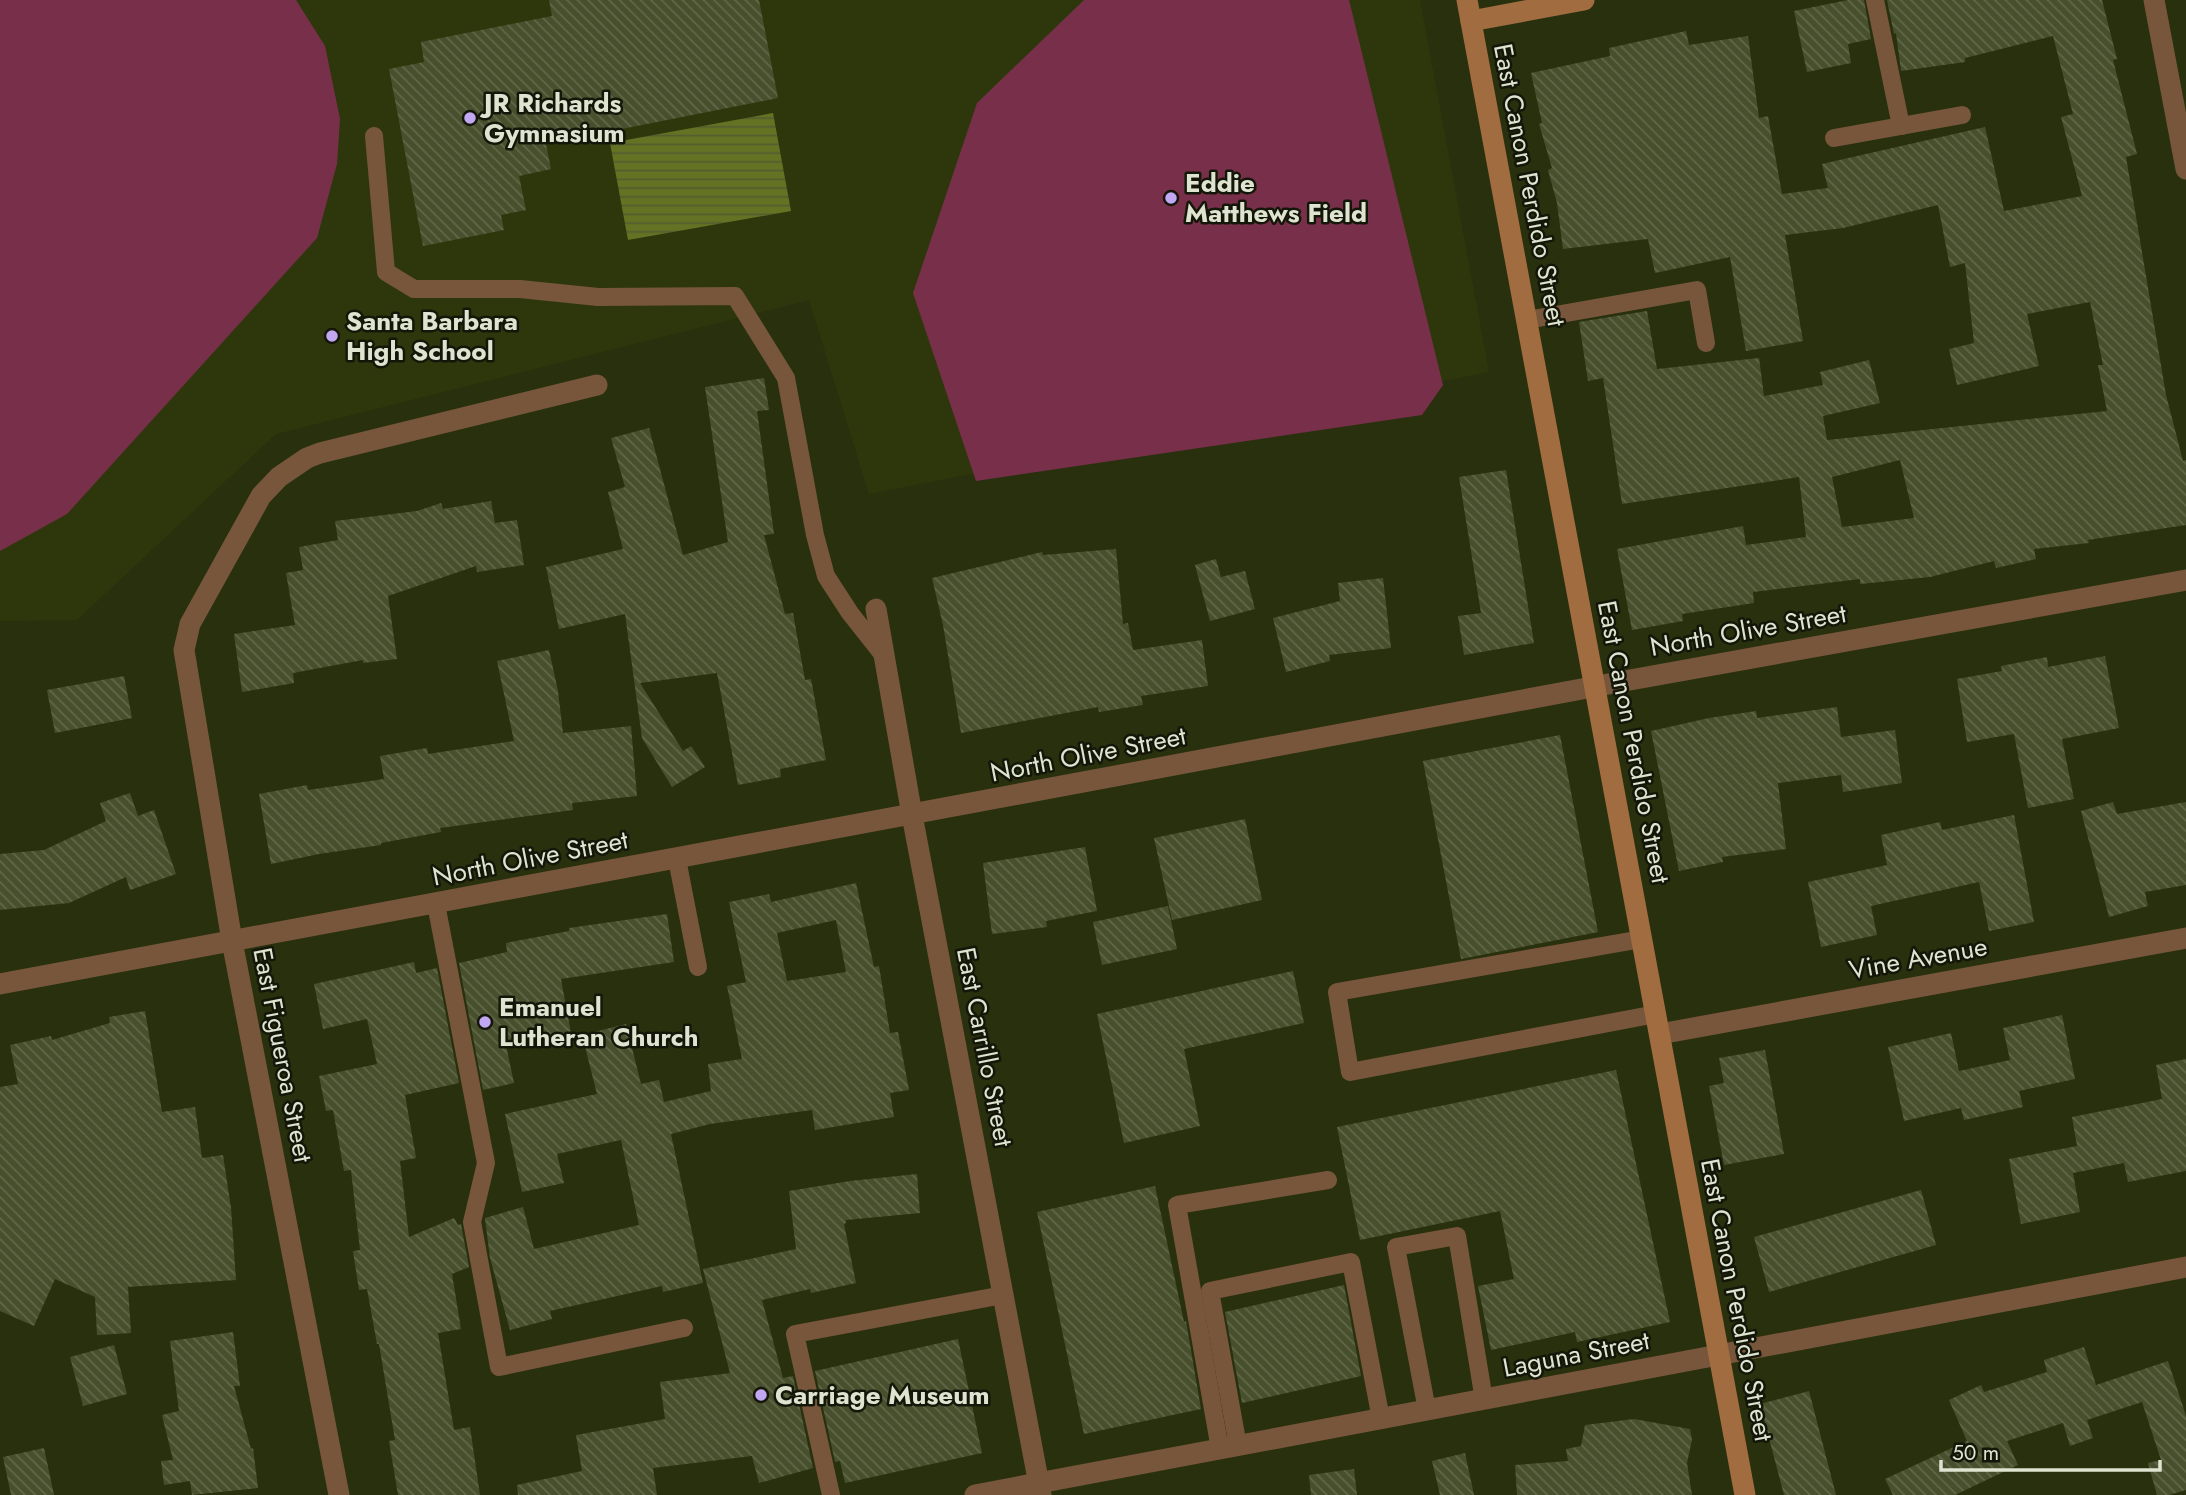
<svg xmlns="http://www.w3.org/2000/svg" width="2186" height="1495" viewBox="0 0 2186 1495" font-family="Jost,sans-serif">
<style>
.built{fill:#2e370c}
.green{fill:#78304a}
.water{fill:url(#water-rules)}
.building{fill:url(#building-back-hatch);fill-rule:evenodd}
.lines{fill:none;stroke-linecap:round;stroke-linejoin:round}
.lane{stroke:#77563b;stroke-width:18}
.street{stroke:#77563b;stroke-width:21}
.secondary{stroke:#a16c40;stroke-width:21}
.poi-dot{fill:#c2a8f3;stroke:#131608;stroke-width:2.5}
.labels{text-anchor:middle;dominant-baseline:central;stroke-width:5;stroke-linejoin:round;paint-order:stroke}
.poi-label{font-size:26px;font-weight:bold;fill:#dee4d0;stroke:#131608;text-anchor:start}
.street-label{font-size:26px;fill:#dee4d0;stroke:#131608}
</style>
<defs>
<pattern id="water-rules" width="6" height="5" patternUnits="userSpaceOnUse" patternTransform="scale(1.75)"><rect width="6" height="5" fill="#647323"/><path d="M0 2.5h6" fill="none" stroke="#545c30"/></pattern>
<pattern id="building-back-hatch" width="6" height="6" patternUnits="userSpaceOnUse" patternTransform="scale(1.75)"><rect width="6" height="6" fill="#474f2d"/><path d="M-1 5l2 2M0 0l6 6M5-1l2 2" fill="none" stroke="#61684a"/></pattern>
</defs>
<rect width="100%" height="100%" fill="#29300e"/>
<polygon class="built" points="0,0 1420,0 1489,372 869,494 809,300 276,434 77,620 0,621"/>
<g class="green">
<polygon points="0,0 296,0 325,46 340,119 337,164 317,238 67,514 0,551"/>
<polygon points="1084,0 1349,0 1443,385 1422,415 976,481 913,293 977,103"/>
</g>
<polygon class="water" points="773,113 791,211 628,240 610,143"/>
<g class="building">
<polygon points="549,0 759,0 778,98 546,144 551,169 519,176 526,210 501,215 504,230 423,246 389,69 424,62 421,42 552,16"/>
<polygon points="1848,0 1864,0 1871,39 1848,44 1851,63 1807,72 1794,11"/>
<path d="M 1887,0 L 2102,0 L 2117,59 L 2113,60 L 2137,154 L 2126,157 L 2166,395 L 2183,461 L 2186,460 L 2186,525 L 2088,540 L 2089,543 L 2034,549 L 2036,559 L 1996,568 L 1994,561 L 1930,577 L 1860,584 L 1860,579 L 1753,592 L 1754,603 L 1682,614 L 1683,621 L 1632,630 L 1617,549 L 1743,526 L 1746,545 L 1806,537 L 1799,477 L 1622,504 L 1603,378 L 1588,381 L 1579,322 L 1647,311 L 1657,369 L 1759,358 L 1764,396 L 1823,385 L 1820,372 L 1869,360 L 1880,403 L 1823,416 L 1827,440 L 2107,411 L 2098,365 L 2103,365 L 2090,302 L 2027,314 L 2039,366 L 1957,385 L 1949,349 L 1974,343 L 1965,263 L 1950,267 L 1938,205 L 1843,228 L 1785,235 L 1803,341 L 1746,351 L 1730,257 L 1655,273 L 1648,239 L 1563,249 L 1557,203 L 1548,170 L 1552,168 L 1539,124 L 1542,123 L 1531,73 L 1610,56 L 1609,48 L 1686,31 L 1689,45 L 1748,36 L 1759,118 L 1768,116 L 1782,194 L 1828,188 L 1822,164 L 1985,127 L 2004,211 L 2082,196 L 2061,117 L 2073,114 L 2053,36 L 1965,58 L 1965,62 L 1901,71 L 1896,33 L 1894,34 ZM 1900,460 L 1914,518 L 1842,527 L 1832,477 Z"/>
<polygon points="764,378 769,410 757,411 774,534 764,535 785,614 793,613 805,680 811,679 826,760 780,769 781,777 738,785 717,673 640,683 683,751 691,746 705,767 672,787 642,738 625,614 559,629 546,567 623,549 608,492 625,487 611,438 649,428 683,555 728,542 705,387"/>
<polygon points="1506,470 1534,643 1464,655 1458,616 1481,613 1459,477"/>
<polygon points="491,501 495,523 517,520 524,565 477,572 476,566 388,596 397,659 363,663 363,660 293,673 294,683 242,692 234,634 295,625 286,573 303,570 299,547 338,540 335,521 417,511 441,503 443,509"/>
<polygon points="1116,549 1123,624 1128,623 1133,650 1202,640 1208,686 1141,696 1143,705 1099,712 1098,707 961,733 943,625 932,578 1042,552 1043,555"/>
<polygon points="1216,559 1221,577 1245,571 1255,609 1210,621 1195,565"/>
<polygon points="1383,578 1391,648 1329,655 1330,661 1286,672 1273,618 1340,601 1338,583"/>
<polygon points="549,650 558,691 563,733 631,726 637,796 572,803 573,810 440,828 441,832 381,843 381,845 319,854 271,864 259,794 307,785 308,790 384,779 380,756 427,748 428,754 514,741 497,661"/>
<polygon points="2105,656 2119,728 2062,739 2074,799 2028,808 2014,734 1967,742 1957,679 2002,671 2001,666 2047,657 2048,667"/>
<polygon points="124,676 132,718 55,733 47,690"/>
<polygon points="1837,707 1841,737 1895,730 1902,783 1843,792 1841,775 1778,783 1786,849 1722,857 1723,862 1679,871 1651,731 1709,718 1756,711 1757,718"/>
<polygon points="1560,735 1598,932 1461,959 1423,761"/>
<polygon points="130,793 138,816 154,810 176,874 130,890 126,877 69,903 0,910 0,854 44,850 106,821 100,803"/>
<polygon points="2113,802 2117,814 2186,802 2186,885 2145,892 2148,906 2109,917 2081,811"/>
<polygon points="2014,815 2034,922 1989,931 1979,882 1871,906 1877,935 1821,947 1808,882 1887,865 1881,835 1940,822 1942,830"/>
<polygon points="1245,819 1262,900 1172,920 1154,838"/>
<polygon points="1085,847 1097,911 1046,921 1047,927 992,934 983,863"/>
<path d="M 856,883 L 874,967 L 879,966 L 890,1033 L 898,1032 L 909,1090 L 890,1093 L 894,1117 L 815,1130 L 812,1110 L 710,1124 L 671,1134 L 703,1283 L 663,1292 L 662,1286 L 550,1311 L 552,1319 L 510,1330 L 490,1258 L 485,1218 L 523,1207 L 534,1249 L 639,1225 L 621,1140 L 557,1154 L 564,1183 L 522,1192 L 505,1114 L 597,1094 L 582,1035 L 626,1024 L 641,1084 L 659,1080 L 664,1102 L 711,1091 L 708,1064 L 742,1059 L 727,986 L 746,982 L 729,902 L 769,894 L 771,902 ZM 836,920 L 846,972 L 787,981 L 777,933 Z"/>
<polygon points="1168,906 1177,949 1102,965 1093,922"/>
<polygon points="667,914 674,962 561,979 571,1033 506,1045 514,1083 483,1090 459,963 507,952 506,943 569,931 569,928"/>
<polygon points="414,962 416,973 437,968 459,1083 405,1095 416,1158 400,1161 409,1237 454,1218 458,1225 461,1224 469,1267 452,1274 461,1329 438,1333 454,1430 470,1427 480,1495 398,1495 389,1441 395,1440 379,1344 377,1344 367,1289 359,1290 353,1251 360,1250 351,1170 344,1171 333,1110 326,1111 319,1076 377,1064 367,1019 323,1029 314,984"/>
<polygon points="1293,971 1304,1023 1184,1049 1200,1126 1124,1143 1097,1014"/>
<polygon points="145,1011 162,1112 195,1107 202,1158 223,1155 231,1208 236,1280 128,1287 131,1333 97,1335 95,1297 55,1279 34,1326 0,1311 0,1087 18,1084 10,1045 51,1036 52,1040 110,1023 109,1017"/>
<polygon points="2062,1015 2075,1079 2019,1091 2023,1107 1964,1120 1961,1108 1904,1121 1888,1047 1951,1033 1959,1071 2010,1060 2003,1028"/>
<polygon points="1765,1050 1784,1154 1724,1165 1709,1086 1724,1083 1719,1058"/>
<polygon points="2186,1059 2186,1171 2128,1182 2124,1163 2073,1173 2080,1212 2021,1224 2009,1159 2077,1146 2072,1117 2162,1099 2156,1065"/>
<polygon points="1616,1070 1670,1322 1577,1342 1575,1332 1491,1350 1478,1286 1514,1279 1500,1211 1360,1240 1337,1127"/>
<polygon points="917,1174 920,1213 846,1220 846,1223 844,1224 856,1283 811,1293 810,1289 762,1300 783,1378 793,1376 813,1468 759,1483 752,1456 653,1468 657,1495 518,1495 517,1485 582,1471 576,1435 665,1419 660,1382 730,1373 703,1269 796,1249 789,1191 850,1181"/>
<polygon points="1155,1186 1184,1322 1186,1321 1201,1409 1084,1434 1037,1212"/>
<polygon points="1921,1190 1936,1245 1769,1292 1754,1237"/>
<polygon points="1344,1285 1361,1376 1242,1403 1225,1312"/>
<polygon points="233,1332 240,1386 234,1386 251,1449 253,1448 258,1488 192,1495 190,1481 164,1485 161,1461 173,1460 162,1415 179,1411 170,1341"/>
<polygon points="958,1339 982,1453 845,1483 840,1461 835,1462 815,1371"/>
<polygon points="114,1345 127,1394 83,1406 70,1357"/>
<polygon points="2084,1347 2096,1385 2168,1361 2186,1416 2186,1490 2169,1495 2157,1495 2148,1463 2161,1460 2142,1402 2087,1420 2093,1438 2070,1446 2063,1423 2007,1441 2018,1465 1955,1495 1893,1495 1885,1479 1967,1441 1949,1400 1981,1385 1984,1392 2047,1372 2044,1360"/>
<polygon points="1809,1391 1836,1495 1784,1495 1760,1404"/>
<polygon points="1634,1419 1690,1429 1692,1440 1687,1463 1692,1495 1517,1495 1515,1465 1568,1461 1566,1449 1581,1446 1585,1425"/>
<polygon points="44,1448 54,1495 11,1495 3,1457"/>
<polygon points="1465,1453 1474,1495 1440,1495 1432,1461"/>
<polygon points="1354,1469 1357,1495 1311,1495 1309,1475"/>
</g>
<g class="lines">
<g class="lane">
<polyline points="1875,0 1901,126 1962,115"/>
<polyline points="374,136 386,272 414,289 520,289 598,297 735,296 786,378 815,535 826,576 850,613 884,656"/>
<polyline points="1834,138 1901,126"/>
<polyline points="1527,320 1697,290 1706,343"/>
<polyline points="677,859 698,967"/>
<polyline points="436,904 486,1163 472,1222 499,1367 684,1328"/>
<polyline points="1642,939 1337,992 1350,1072 1656,1014"/>
<polyline points="1427,1410 1396,1247 1457,1236 1484,1400"/>
<polyline points="1238,1446 1210,1291 1351,1262 1381,1419"/>
<polyline points="1220,1449 1177,1205 1328,1180"/>
<polyline points="831,1495 795,1334 1003,1295"/>
</g>
<g class="street">
<polyline points="2154,0 2186,169"/>
<polyline points="876,609 912,815 1041,1495"/>
<polyline points="0,984 1630,680 2186,580"/>
<polyline points="1660,1034 2186,938"/>
<polyline points="339,1495 232,941 184,650 190,624 261,496 279,477 307,458 320,453 597,385"/>
<polyline points="975,1495 2186,1267"/>
</g>
<g class="secondary">
<polyline points="1467,0 1745,1495"/>
<polyline points="1471,21 1584,0"/>
</g>
</g>
<g class="poi-dot">
<circle cx="470" cy="118" r="7"/>
<circle cx="1171" cy="198" r="7"/>
<circle cx="332" cy="336" r="7"/>
<circle cx="485" cy="1022" r="7"/>
<circle cx="761" cy="1395" r="7"/>
</g>
<g class="labels">
<g class="poi-label">
<text x="484" y="103">JR Richards<tspan x="484" dy="30">Gymnasium</tspan></text>
<text x="1185" y="183">Eddie<tspan x="1185" dy="30">Matthews Field</tspan></text>
<text x="346" y="321">Santa Barbara<tspan x="346" dy="30">High School</tspan></text>
<text x="499" y="1007">Emanuel<tspan x="499" dy="30">Lutheran Church</tspan></text>
<text x="775" y="1395">Carriage Museum</text>
</g>
<g class="street-label">
<text transform="translate(1530 185) rotate(79)">East Canon Perdido Street</text>
<text transform="translate(1748 630) rotate(-10)">North Olive Street</text>
<text transform="translate(1634 742) rotate(79)">East Canon Perdido Street</text>
<text transform="translate(1088 754) rotate(-11)">North Olive Street</text>
<text transform="translate(530 858) rotate(-11)">North Olive Street</text>
<text transform="translate(1918 958) rotate(-10)">Vine Avenue</text>
<text transform="translate(985 1047) rotate(79)">East Carrillo Street</text>
<text transform="translate(283 1055) rotate(79)">East Figueroa Street</text>
<text transform="translate(1737 1300) rotate(79)">East Canon Perdido Street</text>
<text transform="translate(1576 1354) rotate(-11)">Laguna Street</text>
</g>
</g>
<path d="M1941 1460v10h219v-10" fill="none" stroke="#dee4d0" stroke-width="3.5"/>
<text x="1952" y="1460" font-size="21" fill="#dee4d0" stroke="#131608" stroke-width="5" paint-order="stroke">50 m</text>
</svg>
